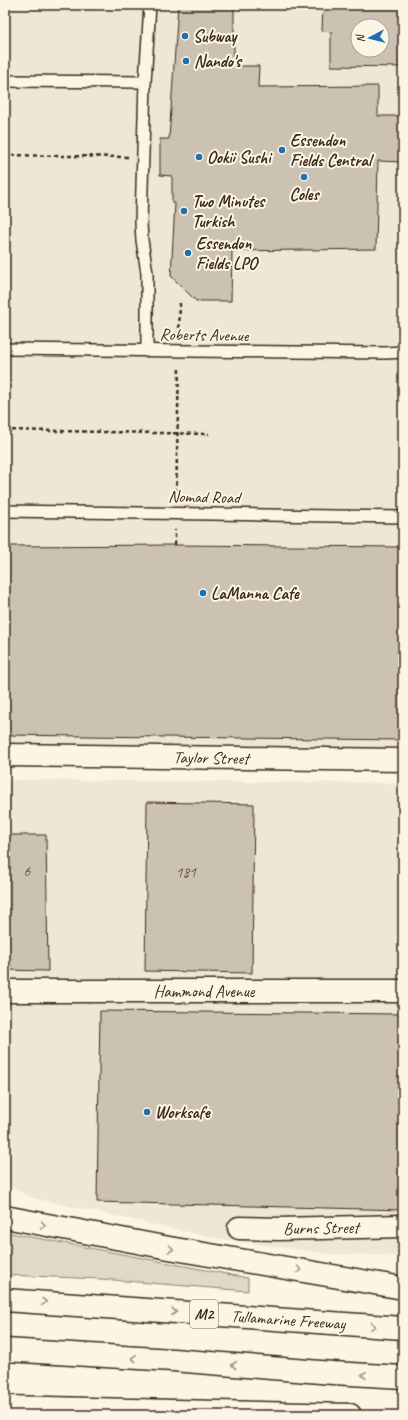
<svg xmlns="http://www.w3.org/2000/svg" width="408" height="1420" viewBox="0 0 408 1420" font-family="Caveat,sans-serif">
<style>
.built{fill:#eee6d6;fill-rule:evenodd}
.green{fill:#e0d8c8;stroke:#8e8173}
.building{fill:#ccc2b3;stroke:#3b2a1e;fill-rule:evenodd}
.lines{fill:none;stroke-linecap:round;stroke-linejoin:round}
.lane-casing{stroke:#3b2a1e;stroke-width:14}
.street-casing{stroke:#3b2a1e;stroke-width:25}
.highway-casing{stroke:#3b2a1e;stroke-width:25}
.path{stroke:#3b2a1e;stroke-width:2.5;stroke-dasharray:4 3;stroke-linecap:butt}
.lane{stroke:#fcf5e5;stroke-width:11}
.street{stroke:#fcf5e5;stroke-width:22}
.highway{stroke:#fcf5e5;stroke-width:22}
.oneway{stroke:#9c9082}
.poi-dot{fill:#1f6fb2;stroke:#fcf5e5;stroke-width:1.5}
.labels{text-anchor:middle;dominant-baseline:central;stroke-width:4;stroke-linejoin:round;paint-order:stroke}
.number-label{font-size:15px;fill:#5f5043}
.shield{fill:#fcf5e5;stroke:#75675a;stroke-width:1}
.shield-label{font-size:16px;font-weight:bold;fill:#3b2a1e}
.poi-label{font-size:17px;font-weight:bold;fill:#3b2a1e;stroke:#fcf5e5;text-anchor:start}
.street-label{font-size:17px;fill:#3b2a1e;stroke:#fcf5e5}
</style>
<rect width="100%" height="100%" fill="#fcf5e5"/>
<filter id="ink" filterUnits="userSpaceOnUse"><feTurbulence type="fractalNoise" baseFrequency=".025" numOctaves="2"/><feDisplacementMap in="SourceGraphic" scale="8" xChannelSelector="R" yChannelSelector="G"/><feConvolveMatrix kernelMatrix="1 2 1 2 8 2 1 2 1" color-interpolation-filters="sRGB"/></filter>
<g filter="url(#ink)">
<g class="built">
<path d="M 5,5 L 403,5 L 403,752 L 5,749 ZM 358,26 L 382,26 L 382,50 L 358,50 Z"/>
<polygon points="15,780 403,783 403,1256 328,1254 215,1238 33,1198 5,1184 5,783"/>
</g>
<polygon class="green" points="5,1232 248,1278 248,1291 101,1279 5,1275"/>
<g class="building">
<polygon points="178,5 281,5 234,7 234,66 259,66 258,87 378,86 378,116 403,116 403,162 378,161 376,249 232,251 231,301 196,301 171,276 175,203 172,203 172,176 160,175 160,139 169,139"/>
<path d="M 323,5 L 403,5 L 403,67 L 331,66 L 331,32 L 322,31 ZM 358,26 L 382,26 L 382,50 L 358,50 Z"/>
<polygon points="175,545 403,547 403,740 5,735 5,546"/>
<polygon points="147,802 254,804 252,973 145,971"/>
<polygon points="5,835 46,835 48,971 5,970"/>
<polygon points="100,1011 403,1014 403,1210 97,1202"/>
</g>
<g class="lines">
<g class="lane-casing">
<g id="lane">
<polyline points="5,81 145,82"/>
<polyline points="5,349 385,353 403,352"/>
<polyline points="147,350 147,273 142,240 141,223 145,82 150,5"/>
<polyline points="5,511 403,517"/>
</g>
</g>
<g class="street-casing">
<g id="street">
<polyline points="5,755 403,760"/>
<polyline points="5,991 403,991"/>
<polyline points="239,1228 279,1229 403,1226"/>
</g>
</g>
<g class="highway-casing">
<g id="highway">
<polyline points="5,1217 169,1248 403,1288"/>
<polyline points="5,1300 403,1328"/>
<polyline points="5,1350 173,1360 333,1373 403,1377"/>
<polyline points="5,1407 350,1415"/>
</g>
</g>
<g class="path">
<polyline points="5,155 128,157"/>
<polyline points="179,335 180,302"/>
<polyline points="5,430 209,434"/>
<polyline points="176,499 179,366"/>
<polyline points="175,545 175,530"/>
</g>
<use href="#lane" class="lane"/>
<use href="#street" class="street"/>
<use href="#highway" class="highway"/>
</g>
<defs><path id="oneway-chevron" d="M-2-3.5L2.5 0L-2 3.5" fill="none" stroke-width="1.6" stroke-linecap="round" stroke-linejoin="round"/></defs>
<g class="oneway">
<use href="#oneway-chevron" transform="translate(43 1225) rotate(11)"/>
<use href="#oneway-chevron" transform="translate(171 1249) rotate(10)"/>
<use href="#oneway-chevron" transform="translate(299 1270) rotate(10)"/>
<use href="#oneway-chevron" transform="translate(44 1302) rotate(4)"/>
<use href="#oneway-chevron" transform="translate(174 1312) rotate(4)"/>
<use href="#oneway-chevron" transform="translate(373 1326) rotate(4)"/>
<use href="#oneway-chevron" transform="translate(134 1358) rotate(-176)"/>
<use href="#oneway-chevron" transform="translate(234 1365) rotate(-175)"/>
<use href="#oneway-chevron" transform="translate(364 1375) rotate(-177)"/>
</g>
</g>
<g class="poi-dot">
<circle cx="185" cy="36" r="4"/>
<circle cx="186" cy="61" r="4"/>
<circle cx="282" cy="150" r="4"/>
<circle cx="199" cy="157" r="4"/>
<circle cx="304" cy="177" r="4"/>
<circle cx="184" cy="211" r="4"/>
<circle cx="188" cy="253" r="4"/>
<circle cx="203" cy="593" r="4"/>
<circle cx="147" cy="1112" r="4"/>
</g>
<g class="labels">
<g class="number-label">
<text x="27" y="871">6</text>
<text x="186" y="872">181</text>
</g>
<rect class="shield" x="190" y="1300" width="28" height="28" rx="3"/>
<g class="shield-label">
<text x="204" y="1314">M2</text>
</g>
<g class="poi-label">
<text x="193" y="36">Subway</text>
<text x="194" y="61">Nando's</text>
<text x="290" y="140">Essendon<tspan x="290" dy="20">Fields Central</tspan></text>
<text x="207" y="157">Ookii Sushi</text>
<text x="304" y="194" text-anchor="middle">Coles</text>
<text x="192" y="201">Two Minutes<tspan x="192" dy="20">Turkish</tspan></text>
<text x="196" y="243">Essendon<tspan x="196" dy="20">Fields LPO</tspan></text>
<text x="211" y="593">LaManna Cafe</text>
<text x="155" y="1112">Worksafe</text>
</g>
<g class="street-label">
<text transform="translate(204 335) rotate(1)">Roberts Avenue</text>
<text transform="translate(204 497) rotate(1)">Nomad Road</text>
<text transform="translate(211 758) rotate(1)">Taylor Street</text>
<text x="204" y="991">Hammond Avenue</text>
<text transform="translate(321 1228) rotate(-1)">Burns Street</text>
<text transform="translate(288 1320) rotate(4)">Tullamarine Freeway</text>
</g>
</g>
<rect width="408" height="1420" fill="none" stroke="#fcf5e5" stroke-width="20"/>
<rect x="10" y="10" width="388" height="1400" fill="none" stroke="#3b2a1e" stroke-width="1.5" filter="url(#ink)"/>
<g transform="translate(370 38) rotate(263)"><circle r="19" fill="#fcf5e5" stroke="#afa495"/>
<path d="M0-3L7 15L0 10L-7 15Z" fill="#1f6fb2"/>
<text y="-6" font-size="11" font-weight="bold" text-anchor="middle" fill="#3b2a1e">N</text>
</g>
</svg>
